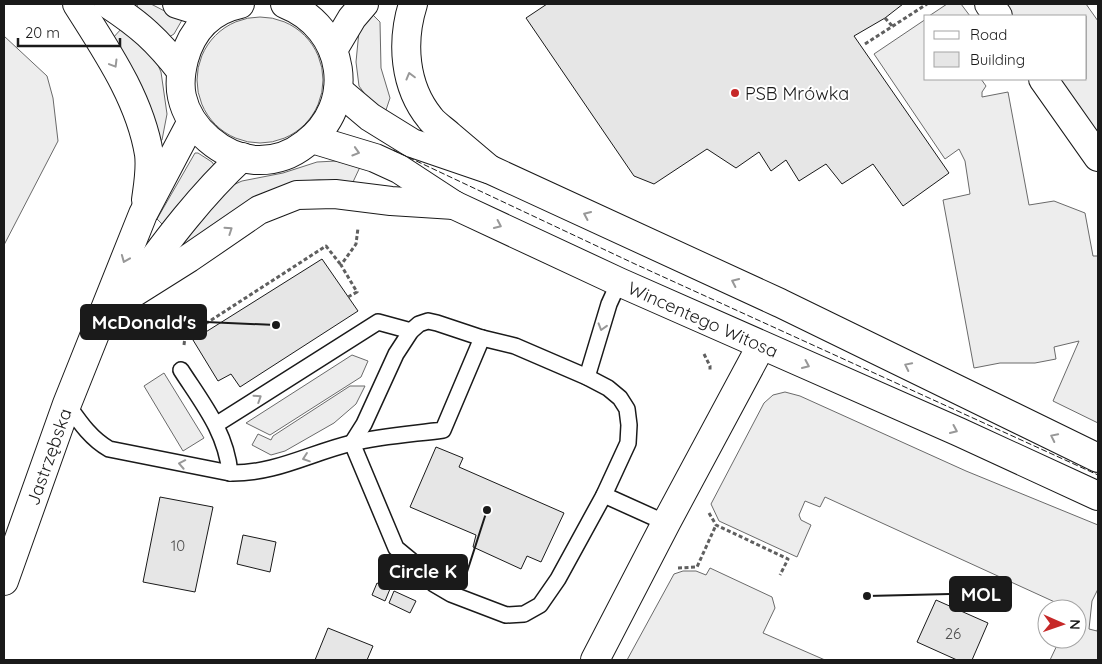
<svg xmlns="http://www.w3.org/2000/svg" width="1102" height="664" viewBox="0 0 1102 664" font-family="Quicksand,sans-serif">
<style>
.built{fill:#ededed;stroke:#6a6a6a}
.building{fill:#e6e6e6;stroke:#1a1a1a}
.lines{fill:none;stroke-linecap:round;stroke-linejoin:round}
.service-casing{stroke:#1a1a1a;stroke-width:18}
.minor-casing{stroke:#1a1a1a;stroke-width:30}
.tertiary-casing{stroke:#1a1a1a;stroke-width:30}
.secondary-casing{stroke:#1a1a1a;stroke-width:30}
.primary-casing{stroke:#1a1a1a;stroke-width:30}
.path{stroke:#5f5f5f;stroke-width:3;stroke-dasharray:4 2.5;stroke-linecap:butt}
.service{stroke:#fff;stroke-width:15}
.minor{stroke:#fff;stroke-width:28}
.tertiary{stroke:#fff;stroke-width:28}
.secondary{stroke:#fff;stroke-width:28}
.primary{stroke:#fff;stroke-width:28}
.fence{stroke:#1a1a1a;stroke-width:1;stroke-dasharray:6 2.5;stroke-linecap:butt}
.oneway{stroke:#989898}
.poi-dot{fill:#c62828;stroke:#fff;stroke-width:2}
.labels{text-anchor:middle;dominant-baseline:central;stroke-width:4;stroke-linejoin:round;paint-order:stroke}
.number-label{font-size:15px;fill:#4d4d4d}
.poi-label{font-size:18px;fill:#1a1a1a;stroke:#fff;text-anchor:start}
.street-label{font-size:18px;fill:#1a1a1a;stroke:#fff}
.leader{fill:none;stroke:#1a1a1a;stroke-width:2}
.callout-dot{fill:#1a1a1a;stroke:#fff;stroke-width:2}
.callout{fill:#1a1a1a;stroke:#1a1a1a;stroke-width:2}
.callout-label{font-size:19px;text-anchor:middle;font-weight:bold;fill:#fff}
</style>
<rect width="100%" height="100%" fill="#fff"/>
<g class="built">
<polygon points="138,4 151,4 182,20 174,34 169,37 163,29 136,8"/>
<polygon points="947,4 961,4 970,16 929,16"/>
<polygon points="992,4 1086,4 1098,21 1098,158 1043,79 1086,79 1086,16 1000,16"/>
<polygon points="372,14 380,22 381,68 390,98 385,113 367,97 359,86 356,62 359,31"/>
<circle cx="260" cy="80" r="63"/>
<polygon points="926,19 926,79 981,79 986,86 982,92 982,97 1008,92 1029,205 1054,201 1085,213 1093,256 1098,256 1098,423 1053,401 1079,341 1054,347 1056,359 1035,363 1000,363 974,368 943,200 970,194 965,161 959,149 945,159 874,54"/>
<polygon points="122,28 133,35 157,63 161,72 167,114 162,140 158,141 112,39"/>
<polygon points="4,36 47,76 53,98 58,141 4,245"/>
<polygon points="195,153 198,153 212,162 214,165 214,168 166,223 162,224 157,219"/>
<polygon points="336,161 360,167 353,182 319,180 301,181 229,215 211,226 185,246 180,244 214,201 233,185 242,181 283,173 317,162"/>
<polygon points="352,355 368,361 361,377 270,435 246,423"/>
<polygon points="164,373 204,438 183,451 144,386"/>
<polygon points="350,386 365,386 356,404 334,423 285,451 271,455 252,445 258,434 271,440 273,436"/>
<polygon points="785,392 800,396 966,471 1098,525 1098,589 1092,601 1089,629 1097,631 1098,627 1098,660 1050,660 1060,639 1077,639 1077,609 1070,609 825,497 820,507 805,501 799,515 801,520 811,525 797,557 719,521 711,504 764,403 773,395"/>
<polygon points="710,568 772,597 775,608 763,633 825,660 627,660 674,574 683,571 696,571 706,575"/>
</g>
<g class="building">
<polygon points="547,4 903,4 885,18 854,36 949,173 903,206 873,164 842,184 826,164 799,181 786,160 771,171 759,152 736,168 707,149 654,184 634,176 526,18"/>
<polygon points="322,259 358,311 240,387 231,374 218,381 193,340"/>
<polygon points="436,447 463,458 459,467 564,513 541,562 527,556 521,569 473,547 476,535 410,507"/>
<polygon points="160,497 213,507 195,592 143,582"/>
<polygon points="243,535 276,542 270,572 237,564"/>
<polygon points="377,583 390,589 385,601 372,595"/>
<polygon points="394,591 416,601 410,613 389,603"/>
<polygon points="936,600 988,623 972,660 957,660 917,642"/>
<polygon points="328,628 373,646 367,660 315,660"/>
</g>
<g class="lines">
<g class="service-casing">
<g id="service">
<polygon points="428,321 437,323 482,338 515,346 587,377 608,388 620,398 627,409 629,425 628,443 604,495 558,579 540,605 524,614 506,615 451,594 434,584 419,567 396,548 352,443 364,424 396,354 411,331 419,324"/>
<path d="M 181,370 C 203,404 226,432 230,473"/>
<polyline points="587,377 609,304 619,282"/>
<path d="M 67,404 C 79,421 90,438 109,449 L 230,473 C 275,474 310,453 352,443 C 382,436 413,434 443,430 L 482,338"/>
<polyline points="217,424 378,322 411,331"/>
<polyline points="604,495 666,523"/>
</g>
</g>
<g class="minor-casing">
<g id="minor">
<polyline points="989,4 998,16"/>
<polyline points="1043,79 1098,157"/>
<polyline points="595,660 666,523 761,346"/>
</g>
</g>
<g class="tertiary-casing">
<g id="tertiary">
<path d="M 413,4 C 401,42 404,86 430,118 C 435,125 444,130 450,136 C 463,147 476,158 489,169"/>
<polyline points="333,50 352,18 364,4"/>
</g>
</g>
<g class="secondary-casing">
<g id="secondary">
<path d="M 77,4 C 106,50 140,99 149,154 C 151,169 148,185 146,200"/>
<path d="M 135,284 C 168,239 201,195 242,157"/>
<polyline points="127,297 189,258 259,210 297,195 335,194 391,201 454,205"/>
<path id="s1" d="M 4,581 L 67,404 L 143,214 L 192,121"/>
</g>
</g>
<g class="primary-casing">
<g id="primary">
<path d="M 108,4 C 140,25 157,40 181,71"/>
<polyline points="177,4 212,15"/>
<path d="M 240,4 C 211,10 192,30 184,59 C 181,71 179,84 182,97 C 189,129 222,157 255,160 C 274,161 290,156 305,144 C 358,105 346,28 285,4"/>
<polyline points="338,90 370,117 412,143 491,170 780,303 1098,458"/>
<path id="s2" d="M 312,139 L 375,158 L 399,169 L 454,205 L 619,282 L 959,432 L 1098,496"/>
</g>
</g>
<g class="path">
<polyline points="885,18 893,27"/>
<polyline points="865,44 927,4"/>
<polyline points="348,297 357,292 341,265 356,244 358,228"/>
<polyline points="184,345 185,337 326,246 341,265"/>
<polyline points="704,354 710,366 710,372"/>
<polyline points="709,513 716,525 788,559 780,575"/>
<polyline points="678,568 697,567 716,525"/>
</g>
<use href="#service" class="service"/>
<use href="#minor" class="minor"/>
<use href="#tertiary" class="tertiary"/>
<use href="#secondary" class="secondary"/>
<use href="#primary" class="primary"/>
<polyline class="fence" points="393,150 635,264 1098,475"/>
</g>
<defs><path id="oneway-chevron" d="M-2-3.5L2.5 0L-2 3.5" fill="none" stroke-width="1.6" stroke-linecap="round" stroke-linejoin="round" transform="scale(1.25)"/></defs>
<g class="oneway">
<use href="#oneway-chevron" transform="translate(114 64) rotate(59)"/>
<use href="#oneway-chevron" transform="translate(410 76) rotate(-105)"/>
<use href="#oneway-chevron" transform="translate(356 152) rotate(17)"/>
<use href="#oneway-chevron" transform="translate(587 215) rotate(-156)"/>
<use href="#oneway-chevron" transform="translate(498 225) rotate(25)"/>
<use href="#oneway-chevron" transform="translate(229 230) rotate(-34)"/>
<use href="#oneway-chevron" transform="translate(125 259) rotate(112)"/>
<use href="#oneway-chevron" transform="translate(735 282) rotate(-155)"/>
<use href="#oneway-chevron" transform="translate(602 327) rotate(107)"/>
<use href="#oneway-chevron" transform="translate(806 365) rotate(24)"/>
<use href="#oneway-chevron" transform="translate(908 366) rotate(-154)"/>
<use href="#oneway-chevron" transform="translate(258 398) rotate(-33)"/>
<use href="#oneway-chevron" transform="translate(954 430) rotate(24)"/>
<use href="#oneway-chevron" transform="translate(1054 437) rotate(-154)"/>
<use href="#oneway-chevron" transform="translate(306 458) rotate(161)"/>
<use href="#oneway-chevron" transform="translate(182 464) rotate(-169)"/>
</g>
<circle class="poi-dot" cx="735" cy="93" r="5"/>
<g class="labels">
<g class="number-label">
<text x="178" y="545">10</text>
<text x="953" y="633">26</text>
</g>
<g class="poi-label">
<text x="745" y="93">PSB Mrówka</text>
</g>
<g class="street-label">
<text stroke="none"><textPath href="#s2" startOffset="432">Wincentego Witosa</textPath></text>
<text stroke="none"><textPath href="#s1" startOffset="132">Jastrzębska</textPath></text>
</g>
</g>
<path class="leader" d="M276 325L206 322M487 510L467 572M867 596L950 594"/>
<g class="callout-dot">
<circle cx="276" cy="325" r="5"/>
<circle cx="487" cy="510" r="5"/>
<circle cx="867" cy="596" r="5"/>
</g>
<g class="callout">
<rect x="81" y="305" width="125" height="34" rx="5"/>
<rect x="379" y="555" width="88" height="34" rx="5"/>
<rect x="950" y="577" width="61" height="34" rx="5"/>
</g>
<g class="callout-label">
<text x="144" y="329">McDonald's</text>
<text x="423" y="578">Circle K</text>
<text x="981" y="601">MOL</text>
</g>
<rect width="1102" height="664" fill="none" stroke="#1a1a1a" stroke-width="10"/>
<rect x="924" y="15" width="162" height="65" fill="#ffffff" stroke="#a3a3a3"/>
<rect x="934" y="31" width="25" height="8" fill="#ffffff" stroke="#a3a3a3"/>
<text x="970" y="40" font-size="15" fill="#1a1a1a">Road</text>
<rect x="934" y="52" width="25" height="15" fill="#e6e6e6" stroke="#a3a3a3"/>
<text x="970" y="65" font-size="15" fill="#1a1a1a">Building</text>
<g transform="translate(1062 624) rotate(92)"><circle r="24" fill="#ffffff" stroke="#a3a3a3"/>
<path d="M0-4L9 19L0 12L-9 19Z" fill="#c62828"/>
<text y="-8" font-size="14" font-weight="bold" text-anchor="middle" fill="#1a1a1a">N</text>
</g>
<path d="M18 38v8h102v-8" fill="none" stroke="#1a1a1a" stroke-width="2.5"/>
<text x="25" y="38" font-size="15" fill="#1a1a1a" stroke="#ffffff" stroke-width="4" paint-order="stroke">20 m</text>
</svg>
